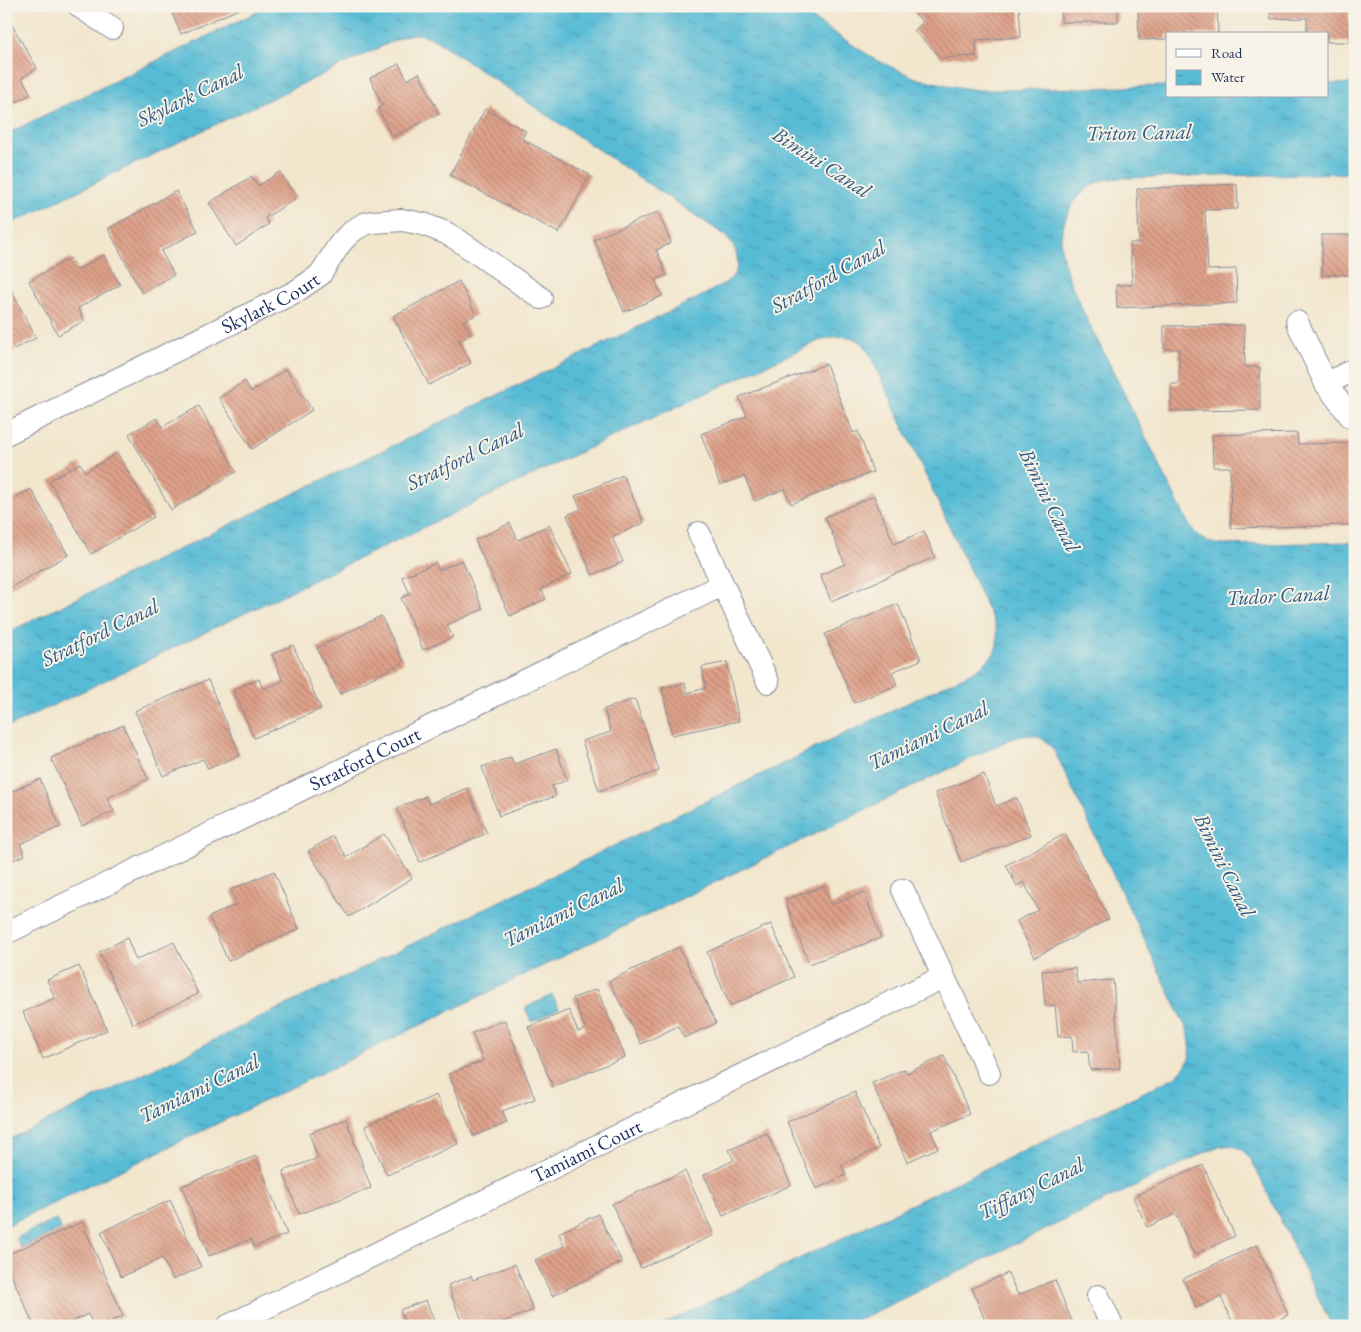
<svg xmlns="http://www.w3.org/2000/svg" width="1361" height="1332" viewBox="0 0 1361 1332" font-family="'EB Garamond',serif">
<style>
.water{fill:url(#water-ripples);stroke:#39759a}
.building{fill:url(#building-back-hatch)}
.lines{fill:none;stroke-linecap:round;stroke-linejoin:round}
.minor-casing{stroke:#868a96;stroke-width:24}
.minor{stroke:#fff;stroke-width:22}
.labels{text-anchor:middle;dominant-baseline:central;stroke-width:4;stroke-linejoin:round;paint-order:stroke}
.street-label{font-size:20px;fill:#1b2f5e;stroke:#f7f3e8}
.water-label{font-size:21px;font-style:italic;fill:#2d5982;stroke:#f7f3e8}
</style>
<defs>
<pattern id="water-ripples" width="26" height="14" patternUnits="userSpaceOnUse" patternTransform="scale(1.25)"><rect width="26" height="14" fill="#57bbd5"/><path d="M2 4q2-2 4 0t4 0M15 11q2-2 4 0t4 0" fill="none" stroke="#4798b0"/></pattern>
<pattern id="building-back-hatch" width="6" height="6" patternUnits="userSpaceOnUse" patternTransform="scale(1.25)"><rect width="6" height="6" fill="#dfa189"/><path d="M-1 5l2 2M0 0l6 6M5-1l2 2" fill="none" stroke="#b48473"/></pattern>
</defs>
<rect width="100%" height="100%" fill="#f7f3e8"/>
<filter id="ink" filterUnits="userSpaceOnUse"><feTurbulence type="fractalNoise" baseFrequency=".02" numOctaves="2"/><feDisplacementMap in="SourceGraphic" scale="10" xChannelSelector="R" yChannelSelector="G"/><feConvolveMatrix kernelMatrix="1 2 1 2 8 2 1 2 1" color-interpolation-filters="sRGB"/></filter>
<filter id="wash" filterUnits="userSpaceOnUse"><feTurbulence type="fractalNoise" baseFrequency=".0096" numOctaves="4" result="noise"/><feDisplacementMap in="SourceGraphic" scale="20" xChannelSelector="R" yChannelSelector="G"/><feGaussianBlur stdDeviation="1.12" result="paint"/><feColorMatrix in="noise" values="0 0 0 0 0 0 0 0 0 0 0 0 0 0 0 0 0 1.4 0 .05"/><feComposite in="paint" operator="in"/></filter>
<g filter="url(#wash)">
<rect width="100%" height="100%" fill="#f2e6cd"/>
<g class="water">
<path d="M 269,6 L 793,6 L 876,60 L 918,79 L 958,87 L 978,90 L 998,90 L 1167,86 L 1167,96 L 1327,96 L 1327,84 L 1355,83 L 1355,173 L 1123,178 C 1117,178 1110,179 1104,180 C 1079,188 1064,213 1061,238 C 1058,271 1098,340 1113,371 C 1138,421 1162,471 1187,521 C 1198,538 1201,541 1221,545 L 1355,542 L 1355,1326 L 1332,1326 L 1252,1161 C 1240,1144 1230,1143 1212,1149 L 846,1326 L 660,1326 L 1173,1078 C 1191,1064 1193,1054 1188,1032 L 1054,750 C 1040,733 1031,733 1011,739 L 6,1226 L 6,1141 L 976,670 C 995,656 1001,648 995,625 L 869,353 C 867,350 865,346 862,343 C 851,334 836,336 823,339 L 614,436 L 6,728 L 6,633 L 706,294 C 713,289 723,285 730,279 C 743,268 737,246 726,236 L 440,43 C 425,34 416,31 400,38 L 202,131 L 6,226 L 6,134 Z"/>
<polygon points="552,995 559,1008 532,1022 525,1008"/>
<polygon points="57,1219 61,1229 21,1248 16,1238"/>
</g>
<g id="blocks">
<g class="building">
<polygon points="169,6 246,6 181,34"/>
<polygon points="907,6 1019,6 1021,37 976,40 976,56 942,58 914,31 923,22"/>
<rect x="1061" y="6" width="57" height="16"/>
<polygon points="1138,6 1217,6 1218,34 1167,34 1167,39 1139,40"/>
<polygon points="1270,6 1349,6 1350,42 1327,42 1327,34 1307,34 1307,18 1271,19"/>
<polygon points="6,15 37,68 22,78 31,94 6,108"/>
<polygon points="399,64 407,80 419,73 439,114 392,137 378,108 383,105 381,102 378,95 370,78"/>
<polygon points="485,109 526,131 522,139 590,175 559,233 450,175"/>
<polygon points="280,172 296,198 265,218 269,224 236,246 209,203 252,176 258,186"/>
<polygon points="1237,184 1238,209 1205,210 1208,270 1236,269 1237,303 1117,308 1116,285 1132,285 1130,243 1139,243 1137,189"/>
<polygon points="176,191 198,231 161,251 174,275 142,293 108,229"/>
<polygon points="658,212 671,243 656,250 667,275 655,280 662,296 624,312 594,239"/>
<rect x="1322" y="235" width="33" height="40"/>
<polygon points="104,255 120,285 78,308 84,321 58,335 29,281 70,258 77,270"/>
<polygon points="6,280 36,338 6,353"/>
<polygon points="459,281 476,315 463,321 471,335 459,341 471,363 429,385 393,316"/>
<polygon points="1244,325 1245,367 1260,367 1260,410 1171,411 1171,384 1179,384 1179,349 1164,349 1164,326"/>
<polygon points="826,364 853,433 858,431 873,472 791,504 785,489 755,501 744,476 720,485 701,434 747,416 739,397"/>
<polygon points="286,369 312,410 252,449 219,398 245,381 251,392"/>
<polygon points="199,406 236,472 171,510 129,434 157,418 162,427"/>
<polygon points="1297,433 1298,444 1355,443 1355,525 1231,528 1230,467 1213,467 1212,435"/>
<polygon points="117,453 154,517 91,554 49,481 80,463 85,472"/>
<polygon points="623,475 644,523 612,537 623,562 592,575 567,515 581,509 575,496"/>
<polygon points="31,489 68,555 6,590 6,503"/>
<polygon points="874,496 894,544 924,531 935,557 831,601 820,575 845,564 825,517"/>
<polygon points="510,523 518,540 549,525 572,574 541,589 546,599 510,616 475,540"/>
<polygon points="462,560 483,609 447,625 453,637 423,650 401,598 410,594 402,577 436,563 439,570"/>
<polygon points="898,604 921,660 892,672 897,685 854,703 825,634"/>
<polygon points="381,616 404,662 340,694 317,648"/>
<polygon points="293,645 321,709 254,738 233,690 259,679 263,689 283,681 272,654"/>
<polygon points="727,662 739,721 672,735 662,688 685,683 687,693 706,688 702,667"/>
<polygon points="208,680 240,755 208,769 203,759 163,776 135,711"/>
<polygon points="635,699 659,771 599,791 582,741 611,732 604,709"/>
<polygon points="123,725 148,779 107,798 114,811 82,826 51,758"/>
<polygon points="556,749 567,780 552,786 556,796 499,816 482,767 511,757 514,764"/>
<polygon points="984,774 996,806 1017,798 1031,835 961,862 935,793"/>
<polygon points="40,779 60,827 20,844 25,855 6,863 6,794"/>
<polygon points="467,788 487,833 420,862 397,808 426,796 429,804"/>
<polygon points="384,834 412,878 349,917 308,851 333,836 347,857"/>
<polygon points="1065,834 1109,919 1035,957 1017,921 1038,910 1024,882 1017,886 1006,865"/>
<polygon points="274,871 299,929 228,961 209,917 237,904 231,890"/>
<polygon points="824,886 831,905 864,892 881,938 809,964 785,900"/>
<polygon points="771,924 794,977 730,1006 707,952"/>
<polygon points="127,938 136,960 174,942 198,994 133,1024 99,952"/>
<polygon points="679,947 716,1023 684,1038 678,1026 641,1044 609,981"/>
<polygon points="79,966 107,1030 43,1059 23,1012 55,998 47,980"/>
<polygon points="1075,968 1077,983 1113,980 1120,1068 1090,1070 1088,1051 1073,1052 1072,1036 1058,1037 1055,1005 1045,1006 1042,971"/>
<polygon points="597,989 625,1057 553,1087 528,1027 569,1010 578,1032 586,1029 573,998"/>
<polygon points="505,1020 535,1099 502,1111 507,1123 473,1136 449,1074 483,1061 472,1033"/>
<polygon points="944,1056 970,1114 931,1131 938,1148 907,1162 872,1083 905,1069 907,1073"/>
<polygon points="855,1092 879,1148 841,1165 846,1175 816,1189 787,1122"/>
<polygon points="436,1095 458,1144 387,1175 365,1126"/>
<polygon points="346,1119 371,1188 299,1214 283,1171 318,1158 309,1133"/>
<polygon points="767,1133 791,1185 723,1216 704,1175 734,1160 729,1150"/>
<polygon points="256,1156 287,1234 254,1247 251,1239 209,1256 182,1186"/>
<polygon points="1203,1165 1235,1236 1194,1255 1176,1214 1147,1227 1133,1197"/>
<polygon points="685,1171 714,1235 641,1268 612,1204"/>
<polygon points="170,1200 201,1267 173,1280 162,1258 121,1277 101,1232"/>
<polygon points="598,1214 622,1262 552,1296 535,1260 564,1246 559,1233"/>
<polygon points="82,1222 123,1316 100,1326 94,1326 88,1314 63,1326 34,1326 6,1263 6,1255"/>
<polygon points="1257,1245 1288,1315 1265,1326 1234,1326 1221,1297 1196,1308 1183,1279"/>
<polygon points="515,1264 533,1310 493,1326 463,1326 448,1285 471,1276 473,1280"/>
<polygon points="1008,1273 1018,1295 1055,1280 1074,1326 987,1326 972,1288"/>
<polygon points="426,1300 436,1326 406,1326 400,1310"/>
</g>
</g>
</g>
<g filter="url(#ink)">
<use href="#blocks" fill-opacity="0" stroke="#868a96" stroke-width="1"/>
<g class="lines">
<g class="minor-casing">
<g id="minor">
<polyline points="79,6 112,28"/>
<polyline points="1297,322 1326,384 1351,417"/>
<polyline points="1326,384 1355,369"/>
<path id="s1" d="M 6,434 L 295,292 L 320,275 L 339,245 L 346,237 L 354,230 L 364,224 L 373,222 L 402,220 L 423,224 L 446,233 L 458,240 L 541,298"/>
<polyline points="699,533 768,682"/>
<polyline points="903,890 989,1073"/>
<path id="s2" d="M 6,933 L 722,585"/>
<polyline points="1098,1296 1112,1326"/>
<path id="s3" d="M 228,1326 L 943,977"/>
</g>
</g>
<use href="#minor" class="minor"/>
</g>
</g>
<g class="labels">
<g class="street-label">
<text stroke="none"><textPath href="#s1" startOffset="295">Skylark Court</textPath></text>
<text stroke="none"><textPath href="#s2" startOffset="399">Stratford Court</textPath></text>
<text stroke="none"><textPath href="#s3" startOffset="399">Tamiami Court</textPath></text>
</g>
<g class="water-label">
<text transform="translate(190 95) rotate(-26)">Skylark Canal</text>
<text transform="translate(1139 132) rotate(-1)">Triton Canal</text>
<text transform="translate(822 162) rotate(33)">Bimini Canal</text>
<text transform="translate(828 276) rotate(-29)">Stratford Canal</text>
<text transform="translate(465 456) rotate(-26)">Stratford Canal</text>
<text transform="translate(1050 500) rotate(64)">Bimini Canal</text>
<text transform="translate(1278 595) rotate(-3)">Tudor Canal</text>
<text transform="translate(100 632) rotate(-26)">Stratford Canal</text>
<text transform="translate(928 735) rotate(-26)">Tamiami Canal</text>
<text transform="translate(1225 865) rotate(64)">Bimini Canal</text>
<text transform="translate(563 912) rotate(-26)">Tamiami Canal</text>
<text transform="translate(199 1088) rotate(-26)">Tamiami Canal</text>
<text transform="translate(1031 1188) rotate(-26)">Tiffany Canal</text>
</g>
</g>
<rect width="1361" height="1332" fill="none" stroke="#f7f3e8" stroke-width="25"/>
<rect x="1166" y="32" width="162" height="65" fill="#f7f3e8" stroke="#9fa5b1"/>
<rect x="1176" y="49" width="25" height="8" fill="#ffffff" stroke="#9fa5b1"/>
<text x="1211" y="58" font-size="15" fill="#1b2f5e">Road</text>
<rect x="1176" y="70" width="25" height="15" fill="url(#water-ripples)" stroke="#9fa5b1"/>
<text x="1211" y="82" font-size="15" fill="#1b2f5e">Water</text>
</svg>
